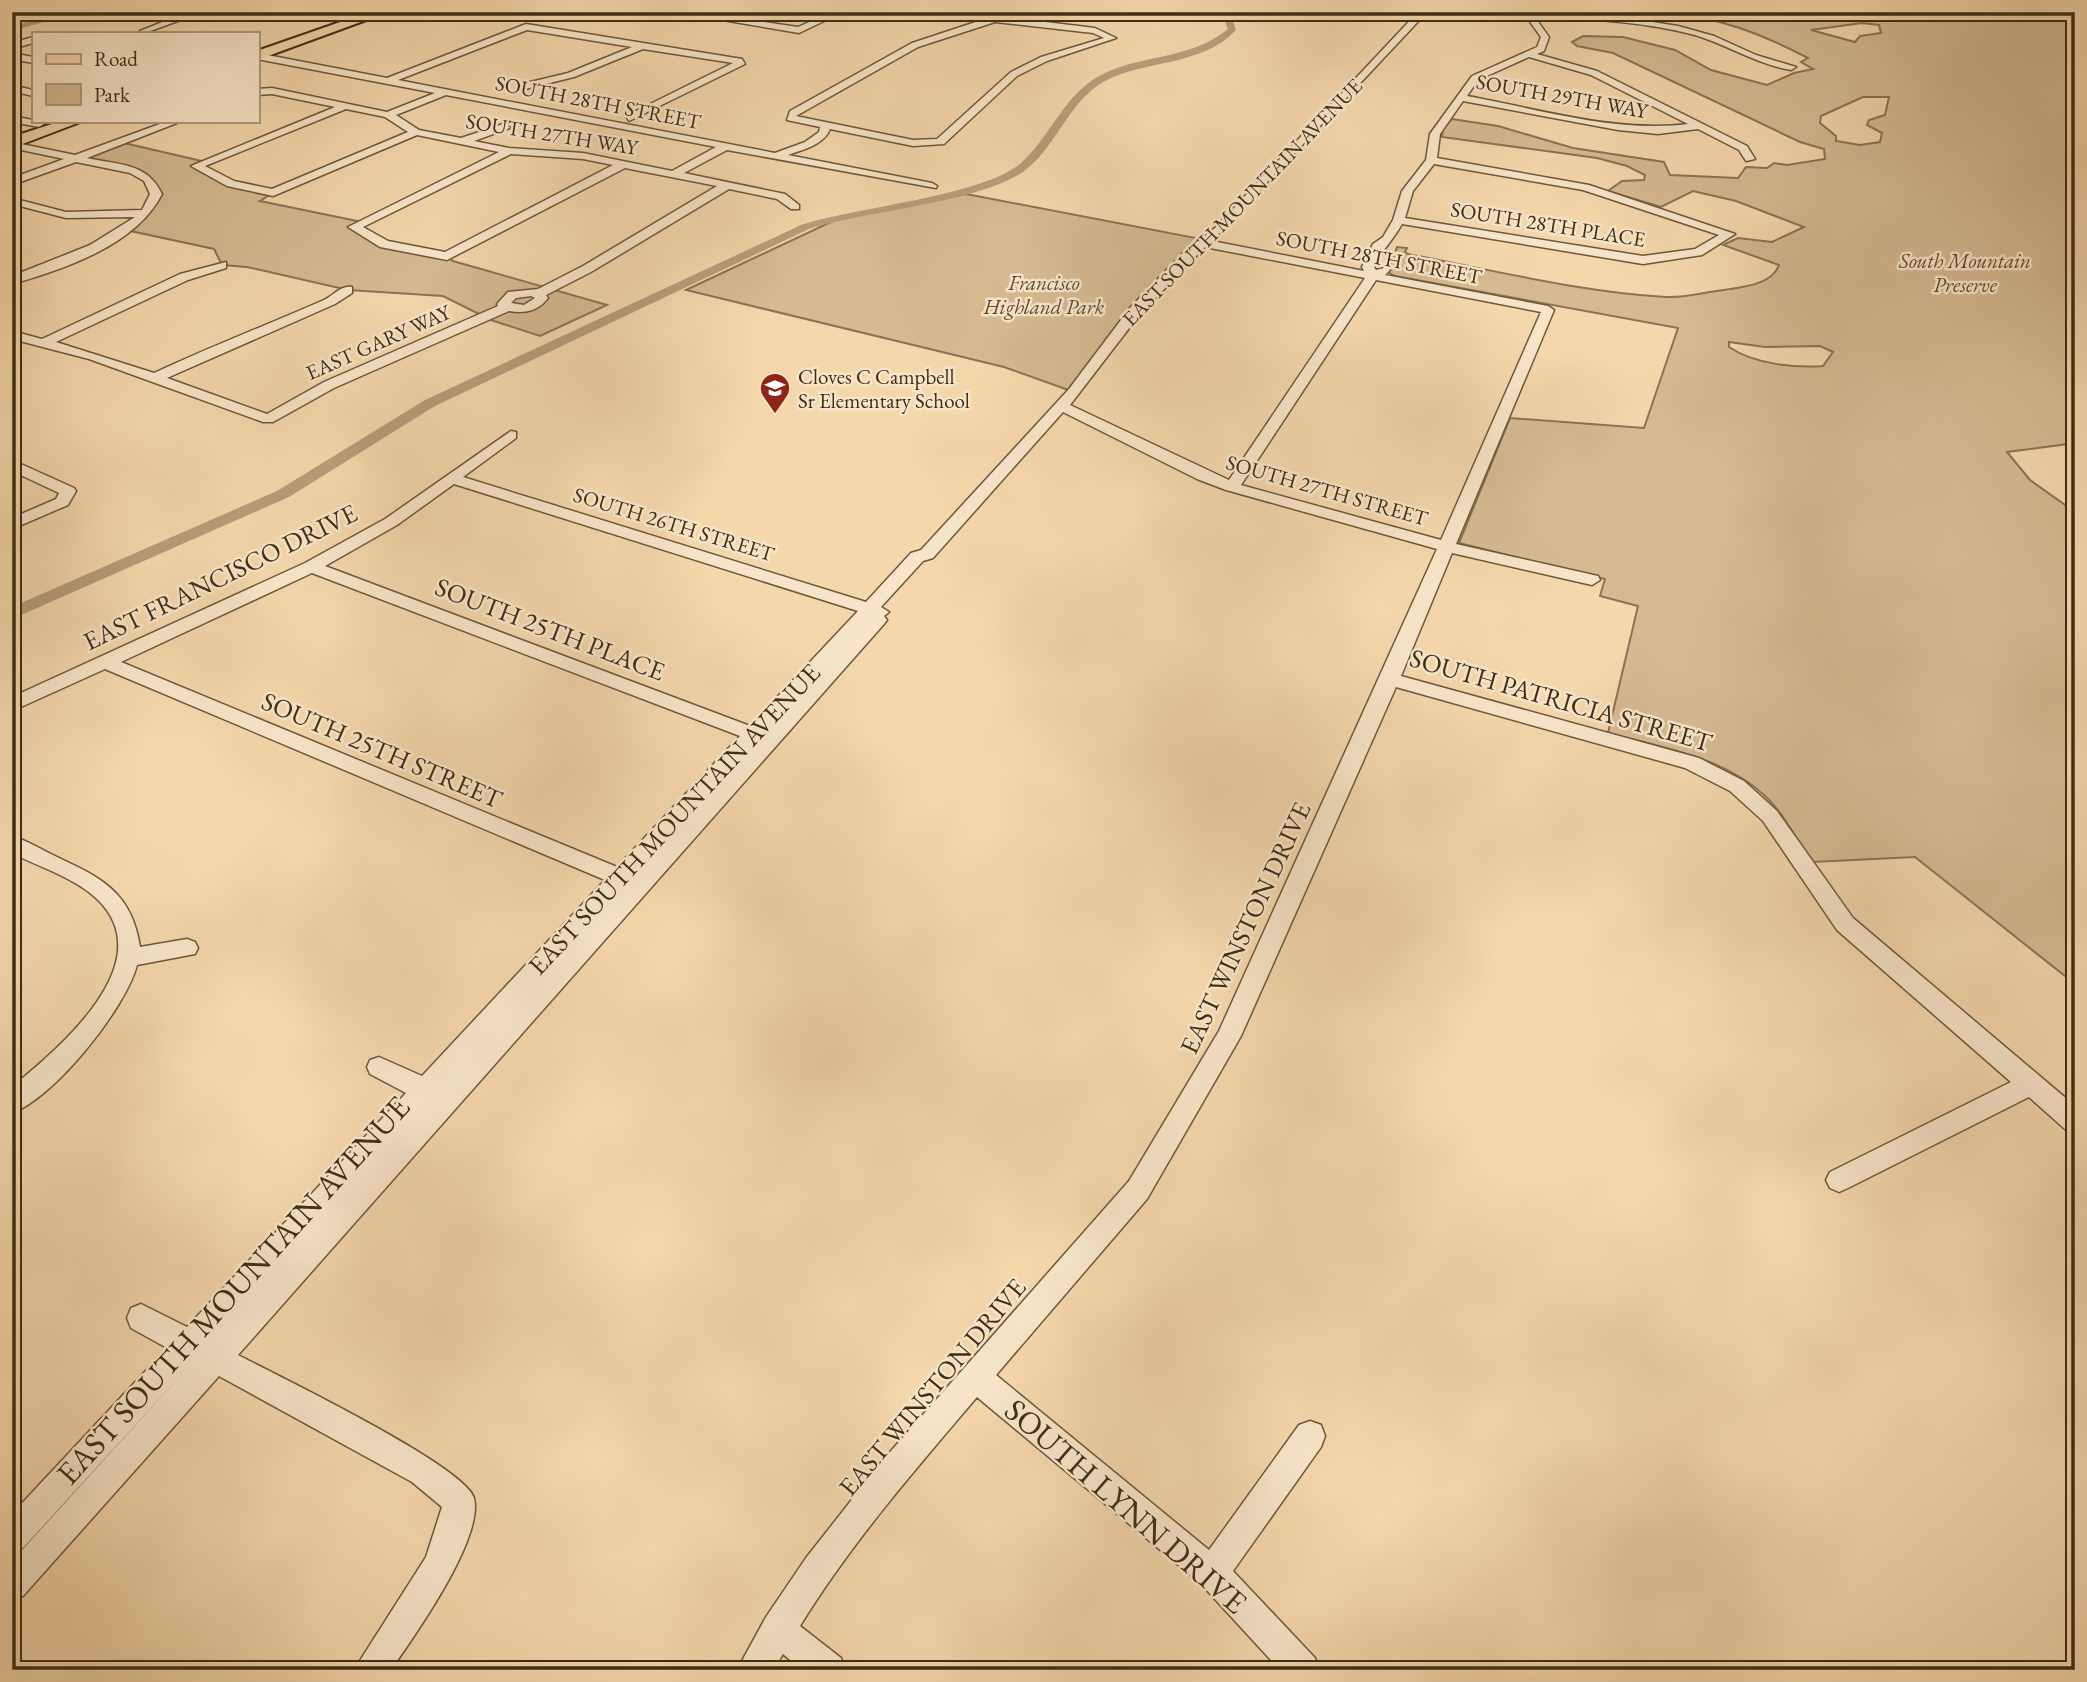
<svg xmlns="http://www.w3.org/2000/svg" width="2087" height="1682" viewBox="0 0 2087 1682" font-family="'EB Garamond',serif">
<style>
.green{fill:#d6ba92;stroke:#8a7454;stroke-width:2;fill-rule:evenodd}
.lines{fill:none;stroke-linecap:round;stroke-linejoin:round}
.canal{fill:#b79d79;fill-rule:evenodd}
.street-casing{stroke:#6c583b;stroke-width:3}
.primary-casing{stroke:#3e2d15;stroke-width:4}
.street{fill:#f8e5c9;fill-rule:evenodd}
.primary{fill:#f5d7ac;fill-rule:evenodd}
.labels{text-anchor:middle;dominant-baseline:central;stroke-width:5;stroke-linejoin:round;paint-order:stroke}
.far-street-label{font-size:21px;fill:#3e2d15;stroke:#f8e5c9}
.far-park-label{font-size:21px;font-style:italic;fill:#5c492e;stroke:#f8e5c9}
.far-poi-label{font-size:21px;fill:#3e2d15;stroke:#f8e5c9;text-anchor:start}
.street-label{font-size:26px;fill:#3e2d15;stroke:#f8e5c9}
.near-street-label{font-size:32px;fill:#3e2d15;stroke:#f8e5c9}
</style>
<rect width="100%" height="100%" fill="#f5d7ac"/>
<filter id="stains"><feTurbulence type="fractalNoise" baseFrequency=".00286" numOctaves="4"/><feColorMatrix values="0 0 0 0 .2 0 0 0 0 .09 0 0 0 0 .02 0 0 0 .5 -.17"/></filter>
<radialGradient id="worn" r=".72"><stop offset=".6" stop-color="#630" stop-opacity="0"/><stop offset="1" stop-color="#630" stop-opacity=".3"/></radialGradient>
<g class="green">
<path d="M 1668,12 L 2075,12 L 2075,443 L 2007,452 L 2030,480 L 2075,512 L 2075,984 L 1915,857 L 1812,862 C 1797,841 1783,812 1764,795 C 1723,757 1661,747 1608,733 L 1638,606 L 1600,596 L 1605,579 L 1459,543 L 1510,418 L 1644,428 L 1678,328 L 1395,276 L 1388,272 L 1397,247 L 1407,248 L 1405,252 L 1408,254 C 1493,270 1579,292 1666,297 C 1684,298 1705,292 1724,290 C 1742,287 1772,285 1779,265 L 1723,245 L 1738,238 L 1772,242 L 1804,227 L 1736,201 L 1693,191 L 1661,207 L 1608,191 L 1622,181 L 1644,180 L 1645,175 L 1627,166 L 1597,158 L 1442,137 L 1443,128 L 1452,119 L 1498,126 L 1573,148 L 1664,162 L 1670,175 L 1738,178 L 1746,167 L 1767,168 L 1774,163 L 1787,165 L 1825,159 L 1824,149 L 1800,142 L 1613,53 L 1577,46 L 1572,42 L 1583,36 L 1623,37 L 1675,50 L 1711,70 L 1767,85 L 1794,73 L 1813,69 L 1801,62 L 1808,58 C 1760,33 1722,19 1668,12 ZM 1862,23 L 1879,25 L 1881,33 L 1860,36 L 1855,42 L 1811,30 ZM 1863,97 L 1889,97 L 1885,115 L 1869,120 L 1867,125 L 1882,133 L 1880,142 L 1860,145 L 1836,141 L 1836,136 L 1820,123 L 1821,116 ZM 1729,342 L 1765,347 L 1820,346 L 1833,352 L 1823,366 C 1794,368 1754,364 1729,347 Z"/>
<polygon points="120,142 206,162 197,166 220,180 273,193 260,201 362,222 354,227 384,244 447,256 453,261 607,305 540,336 491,320 443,296 348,290 247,267 222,265 214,249 126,230 156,194 142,175 76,158"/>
<polygon points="966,194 1206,240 1188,255 1074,392 1004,367 686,290 835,220"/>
</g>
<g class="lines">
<g class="canal">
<polygon points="65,12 79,12 12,31 12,26"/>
<path d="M 1221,12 L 1229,12 L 1236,30 C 1201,67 1147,59 1105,81 C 1070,100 1057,144 1028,168 C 988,202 864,211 809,229 L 435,406 L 289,497 L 12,619 L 12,607 L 277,491 L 425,400 L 801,225 C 855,207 983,196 1021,163 C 1048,139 1062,100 1094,79 C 1136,53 1188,62 1228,29 Z"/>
</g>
<g class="street-casing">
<g id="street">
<polygon points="127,12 173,18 189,12 202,12 145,33 140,31 165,21"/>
<polygon points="675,12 697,12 798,27 832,12 843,12 799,33"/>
<path d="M 1418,12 L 1427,12 L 1212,241 L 1364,271 L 1362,267 L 1373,244 L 1383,237 L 1393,220 L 1402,191 L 1426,160 L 1430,134 L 1472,76 L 1537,47 L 1541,37 L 1523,12 L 1614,16 L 1678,26 L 1714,36 L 1756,55 L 1796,67 L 1791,70 C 1756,64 1728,45 1695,35 C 1642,21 1588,19 1534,16 L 1549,37 L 1544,51 L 1537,54 L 1597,71 L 1747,146 L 1755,159 L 1746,161 L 1739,150 L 1698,129 L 1658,134 L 1618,130 L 1463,101 L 1440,134 L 1437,158 L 1589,185 L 1735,234 L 1702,255 L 1643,264 L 1402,224 C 1393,240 1382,250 1374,267 L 1376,270 L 1388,267 L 1390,270 L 1385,275 L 1548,306 L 1554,310 L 1456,544 L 1598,576 L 1600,580 L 1592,585 L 1452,553 L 1401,676 L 1699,758 L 1744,781 L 1777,811 L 1853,918 L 2075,1106 L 2075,1133 L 2066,1130 L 2029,1097 L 1848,1188 L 1839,1192 L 1830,1188 L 1826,1180 L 1830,1172 L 2011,1082 L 1837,930 L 1763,821 L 1730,791 L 1685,768 L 1396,687 L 1241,1036 L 1147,1199 L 996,1375 L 1209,1550 L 1299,1425 L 1310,1421 L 1321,1425 L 1325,1436 L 1321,1447 L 1233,1571 L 1315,1658 L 1320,1670 L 1280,1670 L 1201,1584 L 977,1397 C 915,1470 851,1543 800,1626 L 841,1658 L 846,1670 L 802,1670 L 783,1654 L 773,1670 L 737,1670 L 766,1617 L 806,1558 L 883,1460 L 1129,1181 L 1219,1031 L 1437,549 L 1226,490 L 1197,479 L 1063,412 L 933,558 L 923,561 L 881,607 L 889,612 L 884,616 L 887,620 L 884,624 L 238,1355 C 276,1375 465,1466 474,1498 C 484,1539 414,1636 391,1670 L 354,1670 L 426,1557 L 442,1507 L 412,1482 L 219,1376 L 23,1596 L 12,1601 L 12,1561 L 193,1362 L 23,1548 L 12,1553 L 12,1514 L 167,1348 L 131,1328 L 127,1318 L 131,1308 L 141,1304 L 187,1327 L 406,1093 L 370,1074 L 367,1067 L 370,1060 L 379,1057 L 422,1076 L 605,880 L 105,669 L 12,711 L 12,697 L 305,563 L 385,519 L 511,431 L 516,432 L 516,438 L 463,477 L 866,602 L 911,553 L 921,550 L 1069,389 L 1130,308 L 1184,252 L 1215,228 ZM 1529,57 L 1591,75 L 1688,124 C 1615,133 1539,109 1467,96 L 1478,80 ZM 1434,164 L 1583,190 L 1719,235 L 1695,249 L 1643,256 L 1405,218 L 1413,191 ZM 1205,247 L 1365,278 L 1229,480 L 1070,405 L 1140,314 ZM 1376,280 L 1541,312 L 1441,540 L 1241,485 ZM 454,484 L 858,611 L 750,726 L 325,566 L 397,525 ZM 312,573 L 740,736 L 617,867 L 121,662 Z"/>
<path d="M 994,16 L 1095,28 L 1116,38 L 1047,61 L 1017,76 L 944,144 L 913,146 L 830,129 C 824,145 802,150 788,155 L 932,183 L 937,186 L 936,188 L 727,150 L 684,173 L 785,194 L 799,205 L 799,209 L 791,209 L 777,199 L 729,189 L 591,272 L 546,295 L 548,298 C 538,311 525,314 509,311 L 334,388 L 273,422 L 263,422 L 89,359 L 12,339 L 12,331 L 42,339 L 180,274 L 226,262 L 226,268 L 188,280 L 56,342 L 154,373 C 210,347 267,325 324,300 C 334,295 341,285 352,287 L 352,293 L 335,304 L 167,378 L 267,414 L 324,382 L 498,306 L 497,304 L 508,292 L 538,289 L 583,266 L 717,186 L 625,168 L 447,260 L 380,247 L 348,227 L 499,152 L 417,135 L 273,196 L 227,186 L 191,166 L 335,107 L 272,94 L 257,95 L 257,89 L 272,88 L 387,112 L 435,93 L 257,59 L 257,53 L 387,78 L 526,24 L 742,59 L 745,64 L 629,121 L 626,116 L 733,63 L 643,49 L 574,77 L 525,89 L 522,84 L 568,73 L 632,47 L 527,30 L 398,80 L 775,153 L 805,142 L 819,132 L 820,127 L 787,120 L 790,111 L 912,43 ZM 995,22 L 1093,33 L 1104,38 L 1041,57 L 1011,72 L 937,139 L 913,140 L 796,116 L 918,47 ZM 446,95 L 716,147 L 672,171 L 583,153 L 509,148 L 474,141 L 510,128 L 506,123 L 461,138 L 419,130 L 396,115 ZM 346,109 L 385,117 L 408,132 L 272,189 L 234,181 L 205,166 ZM 511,154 L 583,159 L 613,165 L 445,252 L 388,241 L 363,227 ZM 531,296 L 535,298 L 524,305 L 511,303 L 516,298 Z"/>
<polygon points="33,37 33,43 12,49 12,43"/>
<polygon points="12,53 33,57 33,63 12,59"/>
<polygon points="12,85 33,90 33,96 12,91"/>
<polygon points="12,116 43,122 44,124 39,127 12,122"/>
<path d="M 168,121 L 182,121 L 87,158 C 118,165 147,162 162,194 C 136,245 65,269 12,284 L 12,276 L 90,245 L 135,217 L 66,218 L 12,204 L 12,198 L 66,212 L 142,210 L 150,194 L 144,181 L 130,173 L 76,162 L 12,185 L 12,178 L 64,159 L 12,148 L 12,142 L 75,155 Z"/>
<polygon points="12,460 74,488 76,491 68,505 12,529 12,518 56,499 59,493 12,471"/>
<path d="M 12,836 C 28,841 42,850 57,857 C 102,878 132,893 140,947 L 187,939 L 195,942 L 198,948 L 195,954 L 137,965 C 126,1008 54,1098 12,1113 L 12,1087 C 58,1049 162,963 98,900 C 76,878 39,867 12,853 Z"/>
</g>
</g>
<g class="primary-casing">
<g id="primary">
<polygon points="369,12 388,12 257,60 257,51"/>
<polygon points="61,121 83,121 12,148 12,137"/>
</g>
</g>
<use href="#street" class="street"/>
<use href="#primary" class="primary"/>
</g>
<defs>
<g id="school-pin" transform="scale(1.575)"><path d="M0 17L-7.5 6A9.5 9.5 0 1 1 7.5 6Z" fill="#8f2418" stroke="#f8e5c9"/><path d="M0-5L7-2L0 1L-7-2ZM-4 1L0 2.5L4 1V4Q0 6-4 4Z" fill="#fff"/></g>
</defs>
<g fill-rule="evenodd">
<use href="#school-pin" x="775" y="388"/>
</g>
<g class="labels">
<g class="far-street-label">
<text transform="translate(1562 96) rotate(10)">SOUTH 29TH WAY</text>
<text transform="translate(598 102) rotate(11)">SOUTH 28TH STREET</text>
<text transform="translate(552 134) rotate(9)">SOUTH 27TH WAY</text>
<text transform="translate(1242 202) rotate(-46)">EAST SOUTH MOUNTAIN AVENUE</text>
<text transform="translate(1548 224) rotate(9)">SOUTH 28TH PLACE</text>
<text transform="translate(1379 257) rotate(11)">SOUTH 28TH STREET</text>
<text transform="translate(378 342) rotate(-24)">EAST GARY WAY</text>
<text transform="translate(1327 490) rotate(16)">SOUTH 27TH STREET</text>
<text transform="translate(674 524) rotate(17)">SOUTH 26TH STREET</text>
</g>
<g class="far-park-label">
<text x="1965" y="260">South Mountain<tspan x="1965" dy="24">Preserve</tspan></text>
<text x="1044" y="282">Francisco<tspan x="1044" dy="24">Highland Park</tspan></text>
</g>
<g class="far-poi-label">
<text x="798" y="376">Cloves C Campbell<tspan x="798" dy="24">Sr Elementary School</tspan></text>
</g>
<g class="street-label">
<text transform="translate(220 577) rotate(-26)">EAST FRANCISCO DRIVE</text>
<text transform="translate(550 629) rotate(21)">SOUTH 25TH PLACE</text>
<text transform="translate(1561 700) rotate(16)">SOUTH PATRICIA STREET</text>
<text transform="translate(382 750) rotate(23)">SOUTH 25TH STREET</text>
<text transform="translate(674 819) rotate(-47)">EAST SOUTH MOUNTAIN AVENUE</text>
<text transform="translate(1245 928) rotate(-65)">EAST WINSTON DRIVE</text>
<text transform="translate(932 1387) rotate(-50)">EAST WINSTON DRIVE</text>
</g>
<g class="near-street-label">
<text transform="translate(233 1290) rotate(-48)">EAST SOUTH MOUNTAIN AVENUE</text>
<text transform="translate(1126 1506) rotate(41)">SOUTH LYNN DRIVE</text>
</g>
</g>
<rect width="2087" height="1682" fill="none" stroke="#f5d7ac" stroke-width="42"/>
<rect x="14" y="14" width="2059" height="1654" fill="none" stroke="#3e2d15" stroke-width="3.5"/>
<rect x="21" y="21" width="2045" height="1640" fill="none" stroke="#3e2d15" stroke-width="2"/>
<rect x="32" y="32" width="228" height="91" fill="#f8e5c9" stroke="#ae9b81" stroke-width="2"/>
<rect x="46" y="54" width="35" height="10" fill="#f5d7ac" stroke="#ae9b81" stroke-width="2"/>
<text x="94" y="66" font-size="21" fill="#3e2d15">Road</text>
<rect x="46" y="84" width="35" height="21" fill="#d6ba92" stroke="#ae9b81" stroke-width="2"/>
<text x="94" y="102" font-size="21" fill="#3e2d15">Park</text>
<rect width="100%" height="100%" filter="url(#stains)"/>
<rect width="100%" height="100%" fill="url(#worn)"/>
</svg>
